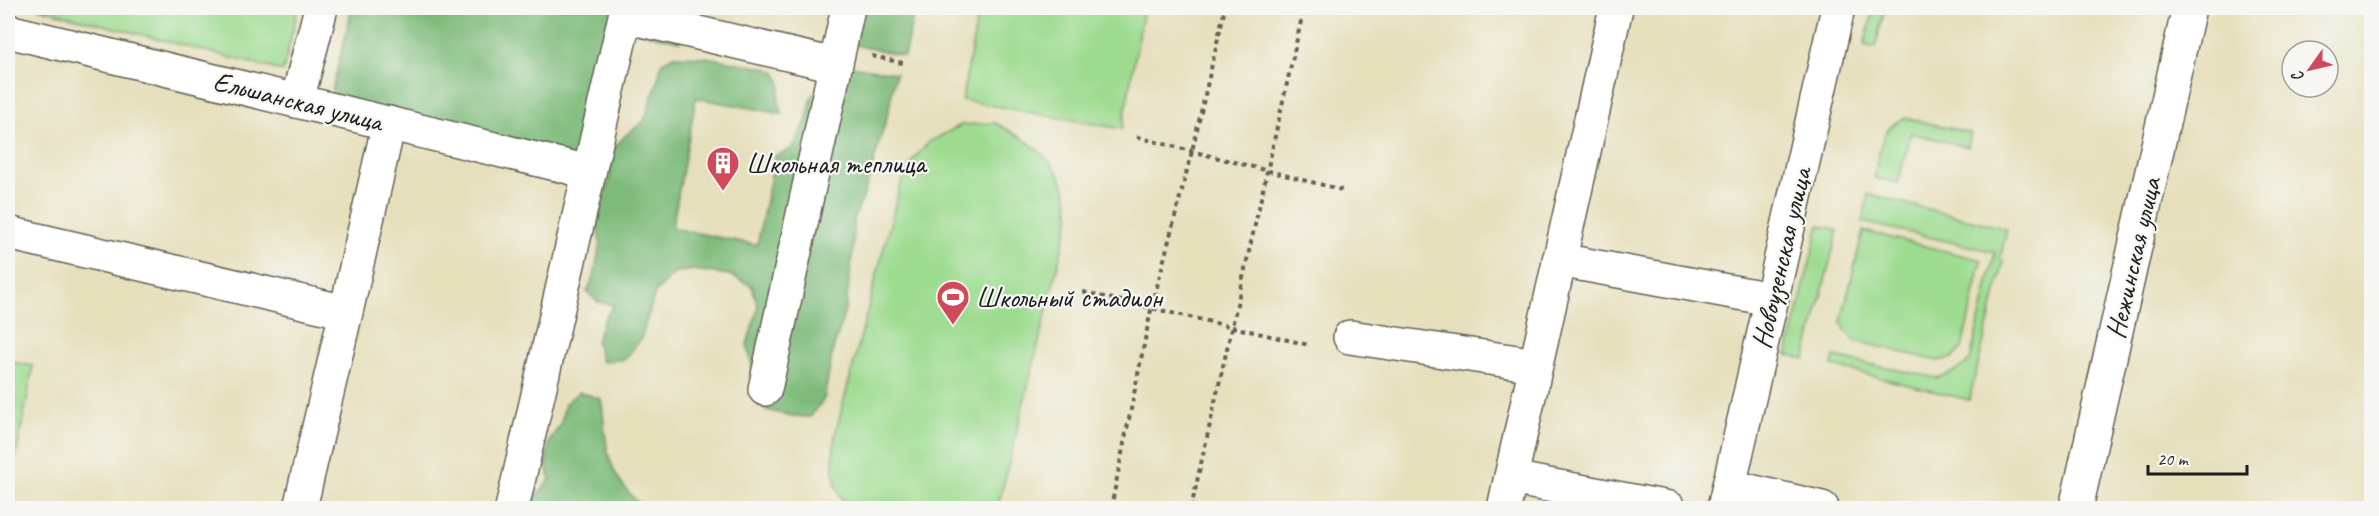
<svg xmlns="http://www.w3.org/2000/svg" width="2379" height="516" viewBox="0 0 2379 516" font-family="Caveat,sans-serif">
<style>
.green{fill:#9ddb8f;stroke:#5c7c56;stroke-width:1.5}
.forest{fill:#7ebb7a;stroke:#4d6c4b;stroke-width:1.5}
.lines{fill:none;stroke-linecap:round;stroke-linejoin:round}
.minor-casing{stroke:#636054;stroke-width:36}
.path{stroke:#636054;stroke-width:4;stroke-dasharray:4.5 4.5;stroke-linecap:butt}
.minor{stroke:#fff;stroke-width:33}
.labels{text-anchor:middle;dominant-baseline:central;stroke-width:4.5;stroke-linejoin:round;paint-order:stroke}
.street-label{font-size:28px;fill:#1c1c1c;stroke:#f6f6f2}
.poi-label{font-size:28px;fill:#1c1c1c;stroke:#f6f6f2;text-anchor:start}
</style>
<rect width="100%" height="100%" fill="#f6f6f2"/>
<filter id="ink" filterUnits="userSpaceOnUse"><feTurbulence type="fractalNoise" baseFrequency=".0167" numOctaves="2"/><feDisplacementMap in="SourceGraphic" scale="12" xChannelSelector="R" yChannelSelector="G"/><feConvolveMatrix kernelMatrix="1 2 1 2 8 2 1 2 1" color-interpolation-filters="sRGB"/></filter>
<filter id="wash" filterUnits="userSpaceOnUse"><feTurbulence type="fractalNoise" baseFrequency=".008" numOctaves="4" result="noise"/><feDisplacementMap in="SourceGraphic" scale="24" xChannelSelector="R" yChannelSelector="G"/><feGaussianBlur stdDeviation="1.35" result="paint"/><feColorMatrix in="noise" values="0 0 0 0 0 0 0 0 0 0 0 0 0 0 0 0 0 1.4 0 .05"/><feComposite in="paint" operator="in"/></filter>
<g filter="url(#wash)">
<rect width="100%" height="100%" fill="#e6dfbb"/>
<g class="green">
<polygon points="38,8 298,8 283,71"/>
<polygon points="979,8 1144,8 1122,129 962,100"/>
<polygon points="1874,8 1885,8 1875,48 1864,45"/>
<path d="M 1906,118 L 1971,133 L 1968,147 L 1911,133 L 1898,183 L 1874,178 C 1880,153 1878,126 1906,118 Z"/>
<path d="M 995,123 C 1024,138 1053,155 1065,188 C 1068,196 1068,207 1070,216 L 999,503 L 995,508 L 847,508 C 831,484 832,464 835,435 L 900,186 L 913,160 L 929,142 L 961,125 Z"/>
<polygon points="1868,194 2007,229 2000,259 2004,261 1969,400 1832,366 1834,357 1937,378 1955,371 1970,361 1995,252 1862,222"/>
<polygon points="1819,225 1838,230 1805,359 1787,355"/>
<polygon points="1863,231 1982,260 1962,348 1952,358 1938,361 1855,341 1846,331 1841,322"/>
<polygon points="8,361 33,366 8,499"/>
</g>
<g class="forest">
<polygon points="352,8 687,8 680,41 620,28 589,166 330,99"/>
<polygon points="855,8 915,8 904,56 847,43"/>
<polygon points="674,56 706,57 765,68 776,72 781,84 778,97 782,114 696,98 672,228 757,245 775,156 792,149 807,120 812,96 850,66 896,73 888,113 863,198 854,218 853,250 846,307 833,350 824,399 810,417 793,416 766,410 753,389 753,371 747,344 758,308 752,286 730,275 694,270 676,272 655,293 641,339 625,359 602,362 596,341 603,321 614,305 598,302 587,292 595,273 600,242 597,224 610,177 611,151 626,135 644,121 657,83 662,62"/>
<path d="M 579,392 L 601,399 C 605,421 604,449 614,470 C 620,484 632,497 643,508 L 530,508 L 537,495 L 550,480 L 546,463 L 549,442 L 561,423 L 565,404 Z"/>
</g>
</g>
<g filter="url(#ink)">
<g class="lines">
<g class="minor-casing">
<g id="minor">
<polyline points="8,31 589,172"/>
<polyline points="297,101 321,8"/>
<polyline points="8,233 346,312 300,508"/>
<polyline points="1559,260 1771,299"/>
<polyline points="346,312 389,123"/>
<polyline points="1350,337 1536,365"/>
<polyline points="765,389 848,8"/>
<polyline points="1511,478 1669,508"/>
<polyline points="1729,486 1822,508"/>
<polyline points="512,508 625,16 835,65"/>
<polyline points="1504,508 1616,8"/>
<polyline points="1724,508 1838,8"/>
<polyline points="2076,508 2189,8"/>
</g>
</g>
<g class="path">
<polyline points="872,56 903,63"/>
<polyline points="1137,137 1342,190"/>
<polyline points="1083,292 1309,345"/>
<polyline points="1111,508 1151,310 1192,151 1225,8"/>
<polyline points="1191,508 1304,8"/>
</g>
<use href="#minor" class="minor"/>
</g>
</g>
<defs>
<g id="building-pin" transform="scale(1.725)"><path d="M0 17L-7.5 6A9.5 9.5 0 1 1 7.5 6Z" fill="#d1495b" stroke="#f6f6f2"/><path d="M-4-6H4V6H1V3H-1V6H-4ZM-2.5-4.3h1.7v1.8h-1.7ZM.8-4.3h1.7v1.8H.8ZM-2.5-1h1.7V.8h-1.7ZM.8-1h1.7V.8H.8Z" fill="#fff"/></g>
<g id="stadium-pin" transform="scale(1.725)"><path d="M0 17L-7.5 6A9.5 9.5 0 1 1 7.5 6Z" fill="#d1495b" stroke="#f6f6f2"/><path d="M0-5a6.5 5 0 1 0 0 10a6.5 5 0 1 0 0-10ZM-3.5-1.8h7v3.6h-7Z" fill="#fff"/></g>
</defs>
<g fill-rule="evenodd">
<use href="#building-pin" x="723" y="163"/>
<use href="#stadium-pin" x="953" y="297"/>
</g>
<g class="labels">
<g class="street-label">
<text transform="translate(298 101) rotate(14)">Ельшанская улица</text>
<text transform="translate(1781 258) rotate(-77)">Новоузенская улица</text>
<text transform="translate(2133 258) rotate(-77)">Нежинская улица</text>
</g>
<g class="poi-label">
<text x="746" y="163">Школьная теплица</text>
<text x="976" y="297">Школьный стадион</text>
</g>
</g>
<rect width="2379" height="516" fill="none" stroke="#f6f6f2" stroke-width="30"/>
<g transform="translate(2310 69) rotate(236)"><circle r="28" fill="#f6f6f2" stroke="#9f9f9c" stroke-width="1.5"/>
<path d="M0-4.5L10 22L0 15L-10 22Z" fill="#d1495b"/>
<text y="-9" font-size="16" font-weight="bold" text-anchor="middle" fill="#1c1c1c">С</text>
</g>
<path d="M2148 465v9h99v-9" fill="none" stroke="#1c1c1c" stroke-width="3"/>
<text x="2157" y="465" font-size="18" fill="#1c1c1c" stroke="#f6f6f2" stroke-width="4.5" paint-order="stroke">20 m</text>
</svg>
